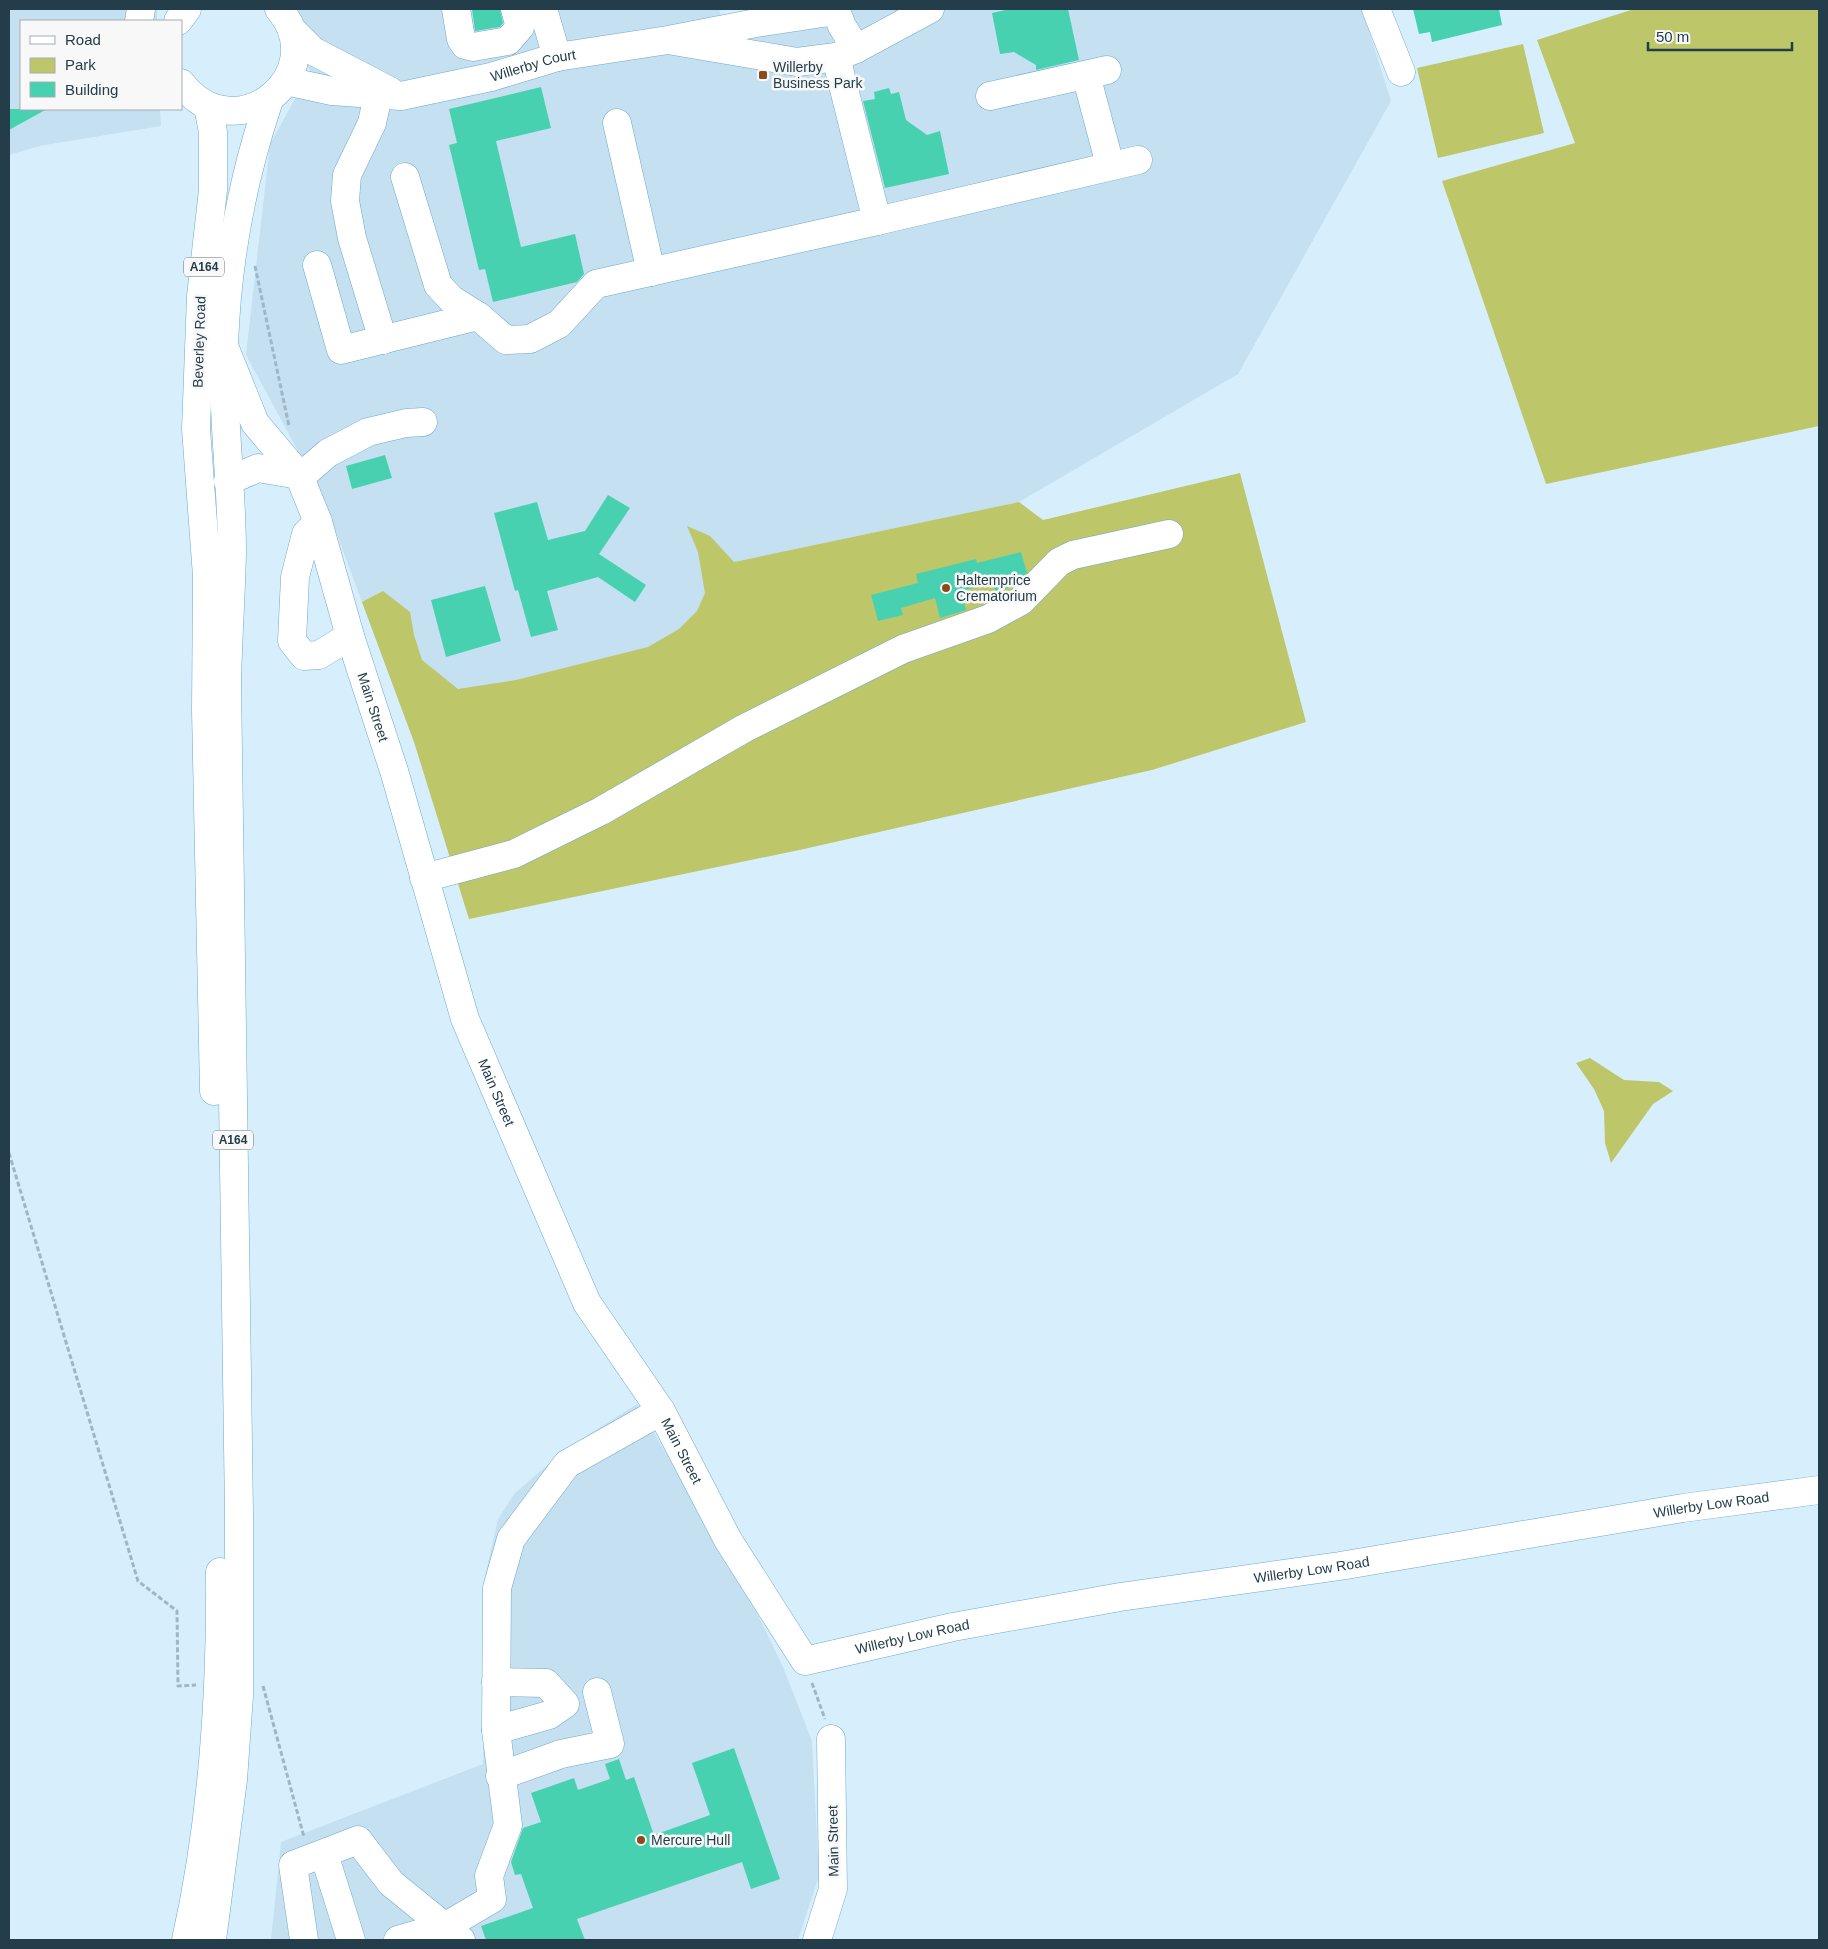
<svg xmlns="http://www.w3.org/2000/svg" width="1828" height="1949" viewBox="0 0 1828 1949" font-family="Helvetica,sans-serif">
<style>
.built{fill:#c5e0f0}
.green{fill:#bdc669}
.building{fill:#48d1b0}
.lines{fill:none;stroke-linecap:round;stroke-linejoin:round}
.minor-casing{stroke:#6da9ca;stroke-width:29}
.highway-casing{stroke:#6da9ca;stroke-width:29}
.path{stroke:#9eb7c4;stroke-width:3;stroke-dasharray:5 2.5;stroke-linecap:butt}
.minor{stroke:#fff;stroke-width:28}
.highway{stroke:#fff;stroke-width:28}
.poi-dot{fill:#8c4b18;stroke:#f8f8f8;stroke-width:2}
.labels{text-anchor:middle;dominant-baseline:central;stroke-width:5;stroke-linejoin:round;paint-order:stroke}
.shield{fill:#f8f8f8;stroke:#63757e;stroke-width:1}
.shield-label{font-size:12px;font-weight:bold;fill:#233d4a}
.street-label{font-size:14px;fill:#233d4a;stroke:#f8f8f8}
.poi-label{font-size:14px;fill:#233d4a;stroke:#f8f8f8;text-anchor:start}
</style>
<rect width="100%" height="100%" fill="#d7effd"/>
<g class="built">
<polygon points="9,9 157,9 157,21 21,21 21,109 160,109 161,126 39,146 9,155"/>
<polygon points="290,9 719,9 721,15 766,9 1362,9 1391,101 1238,374 1019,502 734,562 742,610 414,742 323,497 246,355 270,144 310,72"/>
<polygon points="637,1404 742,1582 783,1667 812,1741 819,1876 798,1940 271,1940 281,1842 483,1764 483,1585 498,1519 515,1493 566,1449"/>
</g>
<g class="green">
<polygon points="1634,9 1819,9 1819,426 1546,484 1442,181 1575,143 1537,40"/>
<polygon points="1523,44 1544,133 1438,158 1417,68"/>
<polygon points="1240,473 1306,722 1152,770 804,849 469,919 414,742 362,602 383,591 410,612 414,635 422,660 458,689 516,680 648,647 679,629 697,611 705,593 698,552 687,526 710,536 734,562 1019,502 1043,520"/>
<polygon points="1590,1058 1624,1080 1659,1082 1673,1091 1653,1104 1611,1163 1605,1143 1604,1111 1594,1089 1576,1063"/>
</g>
<g class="building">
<polygon points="472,9 500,9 503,23 500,27 475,31"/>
<polygon points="1010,9 1068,9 1079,60 1036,70 1036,65 1014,52 1000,54 992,13"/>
<polygon points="1413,9 1499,9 1502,25 1432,42 1430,32 1419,34"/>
<polygon points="541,87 551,128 496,141 521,247 575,234 584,274 577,282 493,302 485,269 479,270 449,145 457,143 449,109"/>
<polygon points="889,88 891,94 899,92 906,120 927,135 940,131 949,174 885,188 863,101 875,99 874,92"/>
<polygon points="9,109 47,109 9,130"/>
<polygon points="385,455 392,478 352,489 346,466"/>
<polygon points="608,495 630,508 599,554 646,585 635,602 598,577 547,591 558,630 531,637 518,590 515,591 494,513 537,502 548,540 585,531"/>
<polygon points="1021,552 1027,573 1013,587 995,591 993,583 961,591 966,610 940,618 935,598 901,608 903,615 878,621 871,595 918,583 916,574 976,559 977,563"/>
<polygon points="485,586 501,641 446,657 431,600"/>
<polygon points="734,1748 780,1879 751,1889 742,1862 577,1919 585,1940 486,1940 481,1926 533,1908 521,1874 515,1875 511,1862 523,1828 541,1822 531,1793 574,1778 578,1790 610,1779 605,1764 619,1759 626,1780 634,1777 654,1835 710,1815 692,1763"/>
</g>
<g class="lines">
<g class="minor-casing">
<g id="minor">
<polyline points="456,9 461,39 465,45 473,47 508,41 520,27 515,9"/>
<polyline points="543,9 557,57"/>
<polyline points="1376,9 1401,72"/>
<polyline points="139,21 141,9"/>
<polyline points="292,30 313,51 390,91"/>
<polyline points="856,49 930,9"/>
<polyline points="836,57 877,221 1138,160"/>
<polyline points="1086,75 1110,165"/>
<path id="s1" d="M 286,81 L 332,91 L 401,96 L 491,77 L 557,57 L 668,40 L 756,23 L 836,11 L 842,26 L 856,49 L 836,57 L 797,62 L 668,40"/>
<polyline points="378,95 372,123 347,175 345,201 352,238 383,340"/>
<polyline points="990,96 1107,70"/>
<polyline points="617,123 651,272"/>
<polyline points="405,177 438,285 451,299 478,316 506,340 530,339 559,324 596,284 877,221"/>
<polyline points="317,265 341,350 478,316"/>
<path id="s2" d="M 224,346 L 255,423 L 299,475 L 318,522 L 350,636 L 395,774 L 465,1019 L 587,1303 L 661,1411 L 728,1540 L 805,1661 L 953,1627 L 1120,1597 L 1340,1566 L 1683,1508 L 1819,1490"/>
<polyline points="228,481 258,468 299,475 306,472 328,453 368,432 406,423 423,422"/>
<polyline points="318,522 306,534 295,577 292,641 304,656 319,655 350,636"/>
<polyline points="424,878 514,854 601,811 745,728 903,649 988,619 1021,601 1059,562 1073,555 1169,534"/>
<polyline points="496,1730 549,1715 565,1704 546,1683 496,1682"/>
<polyline points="500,1776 561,1754 610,1744 597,1692"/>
<polyline points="324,1854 351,1940"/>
<polyline points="304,1940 293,1865 358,1840 391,1883 461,1940"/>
<polyline points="398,1940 446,1926 492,1899 489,1876 508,1825 496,1730 497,1588 511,1539 567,1464 661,1411"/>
<polyline points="817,1940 833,1889 831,1739"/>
</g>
</g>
<g class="highway-casing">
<g id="highway">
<polyline points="178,21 187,9"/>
<path d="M 181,83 C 235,154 334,74 279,9"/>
<polyline points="208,106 213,132 213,190 201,296 196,429 207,576 206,710 214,1091"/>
<path d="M 186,1940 C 213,1820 221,1695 220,1572"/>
<path d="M 212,1940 L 233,1780 L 239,1696 L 239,1514 L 227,682 C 228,639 231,596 232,553 C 232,484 222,414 224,345 C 227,261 242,180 269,100"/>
</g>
</g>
<g class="path">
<polyline points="255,266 289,426"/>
<polyline points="9,1153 138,1581 177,1611 178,1686 196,1685"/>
<polyline points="812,1683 825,1719"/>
<polyline points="263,1686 304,1837"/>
</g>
<use href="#minor" class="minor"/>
<use href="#highway" class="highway"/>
</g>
<g class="poi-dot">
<rect x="758" y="70" width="10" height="10" rx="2.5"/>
<circle cx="946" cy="588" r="5"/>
<circle cx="641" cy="1840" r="5"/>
</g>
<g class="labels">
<g class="shield">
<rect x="184" y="257.5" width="40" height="19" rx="4"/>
<rect x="213" y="1130.5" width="40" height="19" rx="4"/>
</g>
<g class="shield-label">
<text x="204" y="267">A164</text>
<text x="233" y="1140">A164</text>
</g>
<g class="street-label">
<text stroke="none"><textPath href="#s1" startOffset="252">Willerby Court</textPath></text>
<text transform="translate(199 342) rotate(-88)">Beverley Road</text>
<text stroke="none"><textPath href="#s2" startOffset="395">Main Street</textPath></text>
<text stroke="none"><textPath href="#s2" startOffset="800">Main Street</textPath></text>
<text stroke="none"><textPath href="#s2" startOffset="1205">Main Street</textPath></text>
<text stroke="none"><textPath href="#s2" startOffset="2369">Willerby Low Road</textPath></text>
<text stroke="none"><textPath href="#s2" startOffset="1964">Willerby Low Road</textPath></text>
<text stroke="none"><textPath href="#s2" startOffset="1559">Willerby Low Road</textPath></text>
<text transform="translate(833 1841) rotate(-91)">Main Street</text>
</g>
<g class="poi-label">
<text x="773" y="67">Willerby<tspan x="773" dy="16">Business Park</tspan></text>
<text x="956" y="580">Haltemprice<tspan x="956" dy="16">Crematorium</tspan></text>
<text x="651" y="1840">Mercure Hull</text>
</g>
</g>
<rect width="1828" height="1949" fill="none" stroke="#233d4a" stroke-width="20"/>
<rect x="20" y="20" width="162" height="90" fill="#f8f8f8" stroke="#a3adb2"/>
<rect x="30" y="36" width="25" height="8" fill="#ffffff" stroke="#a3adb2"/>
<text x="65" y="45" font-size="15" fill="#233d4a">Road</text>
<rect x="30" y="58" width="25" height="15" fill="#bdc669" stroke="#a3adb2"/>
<text x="65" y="70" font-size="15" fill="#233d4a">Park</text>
<rect x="30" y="82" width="25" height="15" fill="#48d1b0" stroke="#a3adb2"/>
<text x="65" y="95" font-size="15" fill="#233d4a">Building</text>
<path d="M1648 42v8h144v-8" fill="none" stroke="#233d4a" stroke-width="2.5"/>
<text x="1656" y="42" font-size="15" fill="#233d4a" stroke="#f8f8f8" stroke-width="4" paint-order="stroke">50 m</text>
</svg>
